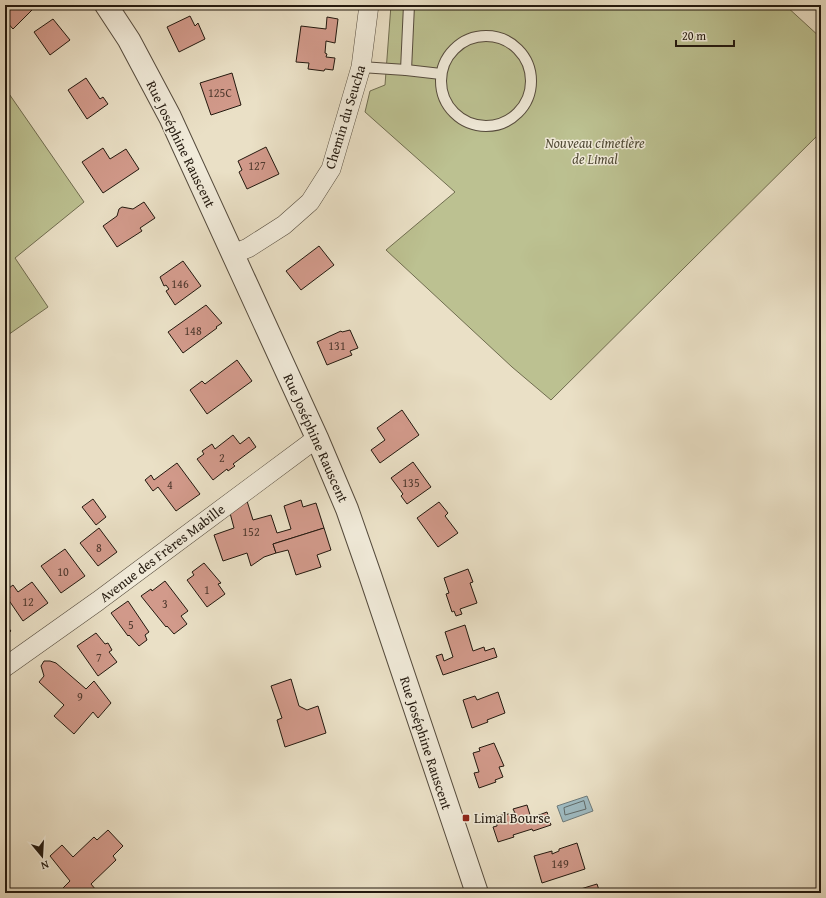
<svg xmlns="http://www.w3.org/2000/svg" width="826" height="898" viewBox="0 0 826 898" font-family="'Gentium Book Plus',serif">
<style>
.green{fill:#bcc191;stroke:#706d50}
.water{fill:#9ebac1;stroke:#6d7a7a}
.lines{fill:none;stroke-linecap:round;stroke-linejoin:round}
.shore{stroke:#606a68;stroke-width:1}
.building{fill:#d29a8b;stroke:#23190f}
.service-casing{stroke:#554b3d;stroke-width:12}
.minor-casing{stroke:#554b3d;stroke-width:20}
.tertiary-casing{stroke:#554b3d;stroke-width:24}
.service{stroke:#f1ebda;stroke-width:10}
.minor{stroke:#f1ebda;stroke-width:19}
.tertiary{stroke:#f1ebda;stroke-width:22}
.poi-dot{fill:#8f2418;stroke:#f1ebda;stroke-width:1.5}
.labels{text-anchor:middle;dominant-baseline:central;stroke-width:3;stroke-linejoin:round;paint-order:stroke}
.number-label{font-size:12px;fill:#4f392e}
.street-label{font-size:14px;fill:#23190f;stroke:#f1ebda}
.park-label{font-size:14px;font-style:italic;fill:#514b36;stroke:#f1ebda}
.poi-label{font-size:14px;fill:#23190f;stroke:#f1ebda;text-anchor:start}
</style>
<rect width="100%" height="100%" fill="#eae0c6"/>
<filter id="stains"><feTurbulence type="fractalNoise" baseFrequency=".005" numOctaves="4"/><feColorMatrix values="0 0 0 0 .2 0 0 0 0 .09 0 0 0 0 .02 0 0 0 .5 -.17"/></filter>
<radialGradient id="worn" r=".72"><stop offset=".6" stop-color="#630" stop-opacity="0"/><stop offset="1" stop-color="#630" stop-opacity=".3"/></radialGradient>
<g class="green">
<polygon points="391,5 785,5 821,38 821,132 551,400 512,367 386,250 455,192 365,112 370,91 385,85"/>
<polygon points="5,88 84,202 15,258 48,307 5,337"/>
</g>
<polygon class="water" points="587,796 593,811 563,822 557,806"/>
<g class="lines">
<polygon class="shore" points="584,801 586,809 565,815 564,808"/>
</g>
<g class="building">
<polygon points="5,5 37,5 13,29 5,20"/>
<polygon points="190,16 195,26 198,23 205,39 179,52 167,27"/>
<polygon points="327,17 338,19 335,43 326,41 325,53 327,54 326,57 335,58 333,70 325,69 324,71 308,69 309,63 296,62 301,26 326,29"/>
<polygon points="53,19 70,40 50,55 34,32"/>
<polygon points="232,73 241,105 211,115 200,83"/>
<polygon points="86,78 100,99 103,97 108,104 87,119 68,90"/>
<polygon points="266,147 279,174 247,189 239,172 242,170 238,161"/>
<polygon points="103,148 110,159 126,149 139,169 103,193 82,162"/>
<polygon points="144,202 155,218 140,228 142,231 117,247 103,226 117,216 119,209 122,207 133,209"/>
<polygon points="319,246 334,265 301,290 286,271"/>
<polygon points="183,261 201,286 175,305 166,291 169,289 166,285 164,286 160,277"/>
<polygon points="206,305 222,323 216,327 217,328 183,353 168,332"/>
<polygon points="350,330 358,348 350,351 352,355 327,365 317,342 341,331 342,332"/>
<polygon points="237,360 252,381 207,414 190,390 202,381 205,384"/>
<polygon points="402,410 419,435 380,463 371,450 385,440 377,428"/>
<polygon points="233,435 240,444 249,437 256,447 233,464 235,466 228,471 227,469 213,480 197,459 204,454 202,451 212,444 215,449"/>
<polygon points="413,462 431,487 407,504 401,496 403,494 391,478"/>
<polygon points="177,463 200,494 176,511 158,487 153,491 145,480 151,475 154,480"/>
<polygon points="93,499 106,517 96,525 82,507"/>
<polygon points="301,500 303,507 316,503 324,528 273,544 276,553 264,557 251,566 247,553 223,561 214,535 234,528 230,513 247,501 253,520 271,515 277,533 291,529 284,506"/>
<polygon points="439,502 448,513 445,516 458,533 438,547 417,518"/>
<polygon points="99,528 117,552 98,566 80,543"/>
<polygon points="324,528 331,550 317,555 321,567 296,575 288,550 276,553 273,544"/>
<polygon points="65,549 85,576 61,593 41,566"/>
<polygon points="204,563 221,583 218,584 225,594 207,607 187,580 194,575 192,572"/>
<polygon points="468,569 473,582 470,583 477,603 460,609 462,614 456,616 454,611 452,612 446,594 449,593 444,578"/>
<polygon points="165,581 188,611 181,616 187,624 174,634 167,626 166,627 141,596 151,589 152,591"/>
<polygon points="32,582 48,603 23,621 8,599 10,598 5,591 13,585 18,592"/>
<polygon points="128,601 149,632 145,635 147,640 139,646 129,635 128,636 111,613"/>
<polygon points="5,624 11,631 5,635"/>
<polygon points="465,625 473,651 484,647 485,651 494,648 497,657 443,675 436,656 442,654 444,661 453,657 445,632"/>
<polygon points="96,633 105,644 108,643 112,650 109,652 117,662 98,676 77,646"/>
<polygon points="44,661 50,661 56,663 86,689 94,681 111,703 98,718 93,712 74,734 54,716 64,705 39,682 44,676 41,666"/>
<polygon points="291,679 299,706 307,710 318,706 326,733 285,747 277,720 282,718 271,686"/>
<polygon points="498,692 505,713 487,720 488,722 472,728 463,700 475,696 477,700"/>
<polygon points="494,743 504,766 499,767 503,777 495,780 496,782 479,788 474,773 479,772 473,753 480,751 479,748"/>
<polygon points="527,805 531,818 547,812 551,825 533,831 532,829 513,835 514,837 498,842 493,827 497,826 496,816 515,813 513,809"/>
<polygon points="108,830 123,846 113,856 116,860 91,884 96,890 93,893 58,893 70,881 50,856 62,845 73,857 94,837 97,840"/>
<polygon points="577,843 585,869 542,883 534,856 552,851 552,854 559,851 559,849"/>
<polygon points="597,884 600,893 574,893 574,891"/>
</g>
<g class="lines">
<g class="service-casing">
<g id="service">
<circle cx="486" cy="81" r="45"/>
<polyline points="361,67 406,70 441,74"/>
<polyline points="406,70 409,5"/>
</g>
</g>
<g class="minor-casing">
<g id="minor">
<polyline points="233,254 248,248 284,225 310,202 331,169 361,67 369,5"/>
<polyline points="5,667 98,601 317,438"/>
</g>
</g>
<g class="tertiary-casing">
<polyline id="tertiary" points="106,5 129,40 170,117 317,438 347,509 370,575 477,893"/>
</g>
<use href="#service" class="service"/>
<use href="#minor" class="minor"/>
<use href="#tertiary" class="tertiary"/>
</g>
<rect class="poi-dot" x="462" y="814" width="8" height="8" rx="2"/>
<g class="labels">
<g class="number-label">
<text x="220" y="92">125C</text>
<text x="257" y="165">127</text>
<text x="180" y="283">146</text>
<text x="193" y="330">148</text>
<text x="337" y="345">131</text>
<text x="222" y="457">2</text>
<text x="411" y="482">135</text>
<text x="170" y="484">4</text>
<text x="251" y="531">152</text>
<text x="99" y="547">8</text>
<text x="63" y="571">10</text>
<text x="207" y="589">1</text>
<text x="28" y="601">12</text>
<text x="165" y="603">3</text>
<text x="131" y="624">5</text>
<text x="99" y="657">7</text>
<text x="80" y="696">9</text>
<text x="560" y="863">149</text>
</g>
<g class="street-label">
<text transform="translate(345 117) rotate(-73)">Chemin du Seucha</text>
<text transform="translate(181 144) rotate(64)">Rue Joséphine Rauscent</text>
<text transform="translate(316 438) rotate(66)">Rue Joséphine Rauscent</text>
<text transform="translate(162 553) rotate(-37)">Avenue des Frères Mabille</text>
<text transform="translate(426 743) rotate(72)">Rue Joséphine Rauscent</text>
</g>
<g class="park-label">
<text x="595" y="143">Nouveau cimetière<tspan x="595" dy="16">de Limal</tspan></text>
</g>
<g class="poi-label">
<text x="474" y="818">Limal Bourse</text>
</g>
</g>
<rect width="826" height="898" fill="none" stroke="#eae0c6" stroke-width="20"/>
<rect x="6" y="6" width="814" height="886" fill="none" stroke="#23190f" stroke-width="2"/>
<rect x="10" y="10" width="806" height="878" fill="none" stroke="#23190f"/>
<g transform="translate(42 856) rotate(162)" stroke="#f1ebda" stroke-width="3" paint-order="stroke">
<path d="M0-3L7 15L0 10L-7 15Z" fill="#23190f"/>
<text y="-6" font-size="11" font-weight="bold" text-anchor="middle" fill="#23190f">N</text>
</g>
<path d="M676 40v6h58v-6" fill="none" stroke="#23190f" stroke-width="2"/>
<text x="682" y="40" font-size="12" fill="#23190f" stroke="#f1ebda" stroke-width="3" paint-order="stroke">20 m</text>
<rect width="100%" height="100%" filter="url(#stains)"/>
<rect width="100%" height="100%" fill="url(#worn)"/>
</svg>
